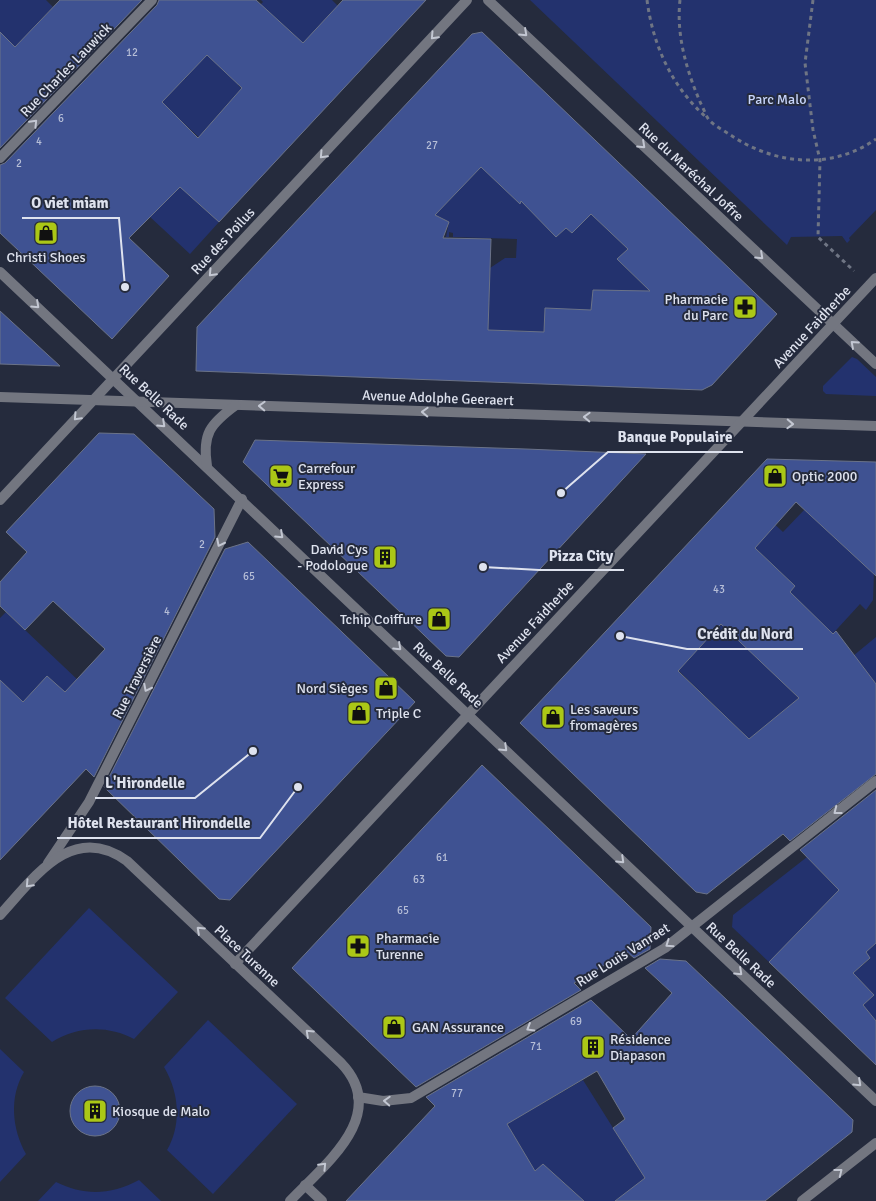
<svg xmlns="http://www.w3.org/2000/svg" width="876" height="1201" viewBox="0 0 876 1201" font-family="Signika,sans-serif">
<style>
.green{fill:#23326e}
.building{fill:#3f5292;stroke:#6b7388;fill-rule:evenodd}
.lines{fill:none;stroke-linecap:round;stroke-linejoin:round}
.path{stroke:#6f7584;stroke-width:3;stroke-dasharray:4 4;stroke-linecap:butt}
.pedestrian{stroke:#737680;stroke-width:10}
.minor{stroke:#737680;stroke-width:10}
.tertiary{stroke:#737680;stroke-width:10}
.oneway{stroke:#c3c7d2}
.labels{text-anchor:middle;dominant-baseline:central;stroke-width:4;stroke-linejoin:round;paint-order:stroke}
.number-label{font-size:11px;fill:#b6bed7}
.street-label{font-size:14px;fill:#dee2ee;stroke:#252b3d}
.park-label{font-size:14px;fill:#c8d6fc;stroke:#252b3d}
.poi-label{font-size:14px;fill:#dee2ee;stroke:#252b3d;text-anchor:start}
.leader{fill:none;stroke:#dee2ee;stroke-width:2}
.callout-dot{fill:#dee2ee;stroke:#252b3d;stroke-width:2}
.callout-label{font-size:15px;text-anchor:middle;font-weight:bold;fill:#dee2ee;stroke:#252b3d;stroke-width:4;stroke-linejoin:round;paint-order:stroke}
</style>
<rect width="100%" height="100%" fill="#252b3d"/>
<g class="green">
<polygon points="0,0 46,0 53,7 33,28 29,60 6,38 0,43"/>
<polygon points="261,0 332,0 338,6 303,44 238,85 261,106 220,157 161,102 182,77 185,79 188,75 184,70 261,4 263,2"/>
<polygon points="530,0 876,0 876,210 849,238 850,240 847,243 842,236 791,237 787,245"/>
<polygon points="481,166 532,182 556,237 566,228 572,233 591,214 590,208 628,240 623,244 628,249 618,260 639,280 655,264 667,276 634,310 606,290 593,290 590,335 559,309 545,308 544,341 532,331 488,330 490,268 505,258 516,258 517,239 453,237 453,233 449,232 449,237 446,237 449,222 435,215"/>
<polygon points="189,174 193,198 219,222 190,254 149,216"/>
<polygon points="852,357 857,359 876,377 876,396 826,394 823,391 823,386"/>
<polygon points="738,490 783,532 805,509 874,572 873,600 866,610 860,604 827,640 841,653 846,649 853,656 876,637 876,684 872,679 860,689 868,700 845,719 818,685 838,668 806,637 820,622 790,592 795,586 755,548 764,537 735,510 719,526 711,519"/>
<polygon points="6,612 80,682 53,738 6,686 0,692 0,618"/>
<polygon points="722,624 799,698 749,739 678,670"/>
<polygon points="807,857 833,884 876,892 769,962 732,927 733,915"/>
<path d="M 89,908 L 178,992 L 134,1039 C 108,1025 77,1026 52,1042 L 5,998 Z"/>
<polygon points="876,943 876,1021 863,1005 874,995 853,973 870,959 866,952"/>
<path d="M 208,1020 L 297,1104 L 213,1194 L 167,1150 C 182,1124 179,1092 164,1067 Z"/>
<path d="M 0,1049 L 24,1072 C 9,1097 12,1129 26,1154 L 0,1182 Z"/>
<polygon points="479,1079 537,1090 545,1102 583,1080 630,1155 655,1187 623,1201 620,1197 615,1201 570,1201 577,1195 543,1164 536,1171 533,1201"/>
<path d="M 139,1180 L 161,1201 L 38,1201 L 56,1182 C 84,1196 111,1195 139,1180 Z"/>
</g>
<g class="building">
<polygon points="60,0 142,0 0,148 0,32 15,47"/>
<path d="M 159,0 L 256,0 L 303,43 L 343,0 L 426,0 L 219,222 L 180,187 L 129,238 L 169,276 L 112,339 L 0,233 L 0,165 L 5,163 L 157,5 ZM 207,55 L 242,88 L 198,138 L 162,102 Z"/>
<path d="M 482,32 L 777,314 L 712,385 L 702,390 L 196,371 L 197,327 L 472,34 ZM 481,167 L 520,204 L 521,201 L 556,237 L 566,228 L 572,233 L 591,214 L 628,249 L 617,259 L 650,291 L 593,290 L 591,310 L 545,308 L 544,332 L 488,330 L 491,239 L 443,238 L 449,222 L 435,215 Z"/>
<polygon points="0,311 60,366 0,364"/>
<polygon points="99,433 134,434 214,509 215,537 94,777 86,769 0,860 0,680 23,702 47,676 65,692 105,649 53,601 25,630 0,606 0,582 27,552 6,532"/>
<polygon points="255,440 526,449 646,454 459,657 446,656 243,462"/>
<path d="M 767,459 L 876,462 L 876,576 L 796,502 L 755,548 L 795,586 L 790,592 L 833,634 L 836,631 L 876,684 L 876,774 L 790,841 L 783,834 L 707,894 L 696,892 L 520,723 ZM 721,624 L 799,698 L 749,739 L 678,671 Z"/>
<polygon points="248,542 415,702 230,900 219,899 104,787 225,549"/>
<polygon points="482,765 651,927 650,949 634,958 627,952 574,983 581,990 416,1087 292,968"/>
<polygon points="876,790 876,943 866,952 870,958 853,973 874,995 863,1005 876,1021 876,1065 769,962 839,890 800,850"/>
<polygon points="660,959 686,961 853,1120 852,1132 765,1201 615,1201 645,1178 613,1128 625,1119 597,1071 507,1124 535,1171 543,1164 584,1201 346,1201 435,1106 426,1097 591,1000 631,1039 672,993 645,968"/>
<circle cx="95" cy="1111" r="25"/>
</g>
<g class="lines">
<g class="path">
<path d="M 647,0 C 653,46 672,87 707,118"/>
<path d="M 680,0 C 676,36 687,72 701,104 C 704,109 706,117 710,121 C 716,127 725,131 732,136 C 776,165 832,170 876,139"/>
<polyline points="813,0 805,63 813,130 820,160 818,237 854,271"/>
</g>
<polyline class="pedestrian" points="48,863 89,802 242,499"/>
<g class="minor">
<polyline points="488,0 876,364"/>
<polyline points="0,158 152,0"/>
<polyline points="0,272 876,1101"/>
<polyline points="0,397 876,426"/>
<path d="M 207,466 C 202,434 210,424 236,405"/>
<polyline points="0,500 467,0"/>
<polyline points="358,1097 383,1101 411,1098 665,948 876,781"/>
<polyline points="305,1185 322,1201"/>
<polyline points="802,1201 876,1143"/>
</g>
<g class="tertiary">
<path d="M 0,915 C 34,878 72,821 127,861 L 341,1063 C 391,1115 324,1165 290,1201"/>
<polyline points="235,964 876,278"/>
</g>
</g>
<defs><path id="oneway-chevron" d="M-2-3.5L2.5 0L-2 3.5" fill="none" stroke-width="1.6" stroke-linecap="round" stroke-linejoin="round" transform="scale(1.25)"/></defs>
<g class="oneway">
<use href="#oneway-chevron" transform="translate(524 33) rotate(43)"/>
<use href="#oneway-chevron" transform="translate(434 36) rotate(133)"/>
<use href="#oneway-chevron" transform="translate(34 123) rotate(-46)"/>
<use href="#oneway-chevron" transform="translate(642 145) rotate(43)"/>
<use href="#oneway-chevron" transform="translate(323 155) rotate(133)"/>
<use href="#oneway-chevron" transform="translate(760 256) rotate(43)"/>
<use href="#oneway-chevron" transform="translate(212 273) rotate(133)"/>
<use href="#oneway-chevron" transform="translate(36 305) rotate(43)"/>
<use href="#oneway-chevron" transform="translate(854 344) rotate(-138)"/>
<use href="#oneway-chevron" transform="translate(262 406) rotate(-178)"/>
<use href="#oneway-chevron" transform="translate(425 412) rotate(-178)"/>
<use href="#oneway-chevron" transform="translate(77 417) rotate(133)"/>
<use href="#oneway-chevron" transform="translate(587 417) rotate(-178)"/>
<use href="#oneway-chevron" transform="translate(162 424) rotate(43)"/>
<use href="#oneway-chevron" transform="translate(790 424) rotate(2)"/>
<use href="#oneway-chevron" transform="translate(280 535) rotate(43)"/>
<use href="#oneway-chevron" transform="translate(220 543) rotate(117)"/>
<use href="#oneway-chevron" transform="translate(398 647) rotate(43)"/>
<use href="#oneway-chevron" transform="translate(147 688) rotate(117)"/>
<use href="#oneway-chevron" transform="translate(504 748) rotate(44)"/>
<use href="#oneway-chevron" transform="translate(837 811) rotate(142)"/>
<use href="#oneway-chevron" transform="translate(621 860) rotate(44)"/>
<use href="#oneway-chevron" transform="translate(29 884) rotate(133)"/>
<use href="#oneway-chevron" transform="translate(200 930) rotate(-137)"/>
<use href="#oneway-chevron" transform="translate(669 944) rotate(145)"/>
<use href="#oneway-chevron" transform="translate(739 972) rotate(43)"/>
<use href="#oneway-chevron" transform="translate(530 1028) rotate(149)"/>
<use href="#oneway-chevron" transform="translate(309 1033) rotate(-137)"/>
<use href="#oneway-chevron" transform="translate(858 1083) rotate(43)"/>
<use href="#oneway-chevron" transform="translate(387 1101) rotate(-177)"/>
<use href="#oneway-chevron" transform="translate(323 1166) rotate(-46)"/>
<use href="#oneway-chevron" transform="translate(839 1172) rotate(-38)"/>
</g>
<defs>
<g id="shop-square" transform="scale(1.25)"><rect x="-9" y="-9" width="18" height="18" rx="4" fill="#abc716" stroke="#252b3d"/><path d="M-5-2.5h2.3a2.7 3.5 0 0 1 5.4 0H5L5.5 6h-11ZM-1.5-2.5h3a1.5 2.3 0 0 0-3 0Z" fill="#111"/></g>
<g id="pharmacy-square" transform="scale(1.25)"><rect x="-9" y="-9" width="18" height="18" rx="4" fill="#abc716" stroke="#252b3d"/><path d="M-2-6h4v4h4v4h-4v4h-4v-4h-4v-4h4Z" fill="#111"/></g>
<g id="supermarket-square" transform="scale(1.25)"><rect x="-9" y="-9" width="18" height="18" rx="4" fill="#abc716" stroke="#252b3d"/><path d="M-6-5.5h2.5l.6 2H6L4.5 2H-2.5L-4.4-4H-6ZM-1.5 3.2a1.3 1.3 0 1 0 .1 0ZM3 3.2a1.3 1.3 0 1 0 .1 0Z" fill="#111"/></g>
<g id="building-square" transform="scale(1.25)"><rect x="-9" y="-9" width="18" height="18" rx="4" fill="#abc716" stroke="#252b3d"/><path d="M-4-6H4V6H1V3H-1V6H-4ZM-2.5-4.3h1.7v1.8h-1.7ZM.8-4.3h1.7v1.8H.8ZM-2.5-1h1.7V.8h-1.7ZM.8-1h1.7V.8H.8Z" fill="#111"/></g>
</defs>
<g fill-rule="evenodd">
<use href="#shop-square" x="46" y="233"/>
<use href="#pharmacy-square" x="745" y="307"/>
<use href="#supermarket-square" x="281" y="476"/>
<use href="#shop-square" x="775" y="476"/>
<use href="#building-square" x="385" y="557"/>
<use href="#shop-square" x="439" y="619"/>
<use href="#shop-square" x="386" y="688"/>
<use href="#shop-square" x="359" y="713"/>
<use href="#shop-square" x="553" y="717"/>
<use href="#pharmacy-square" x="358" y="946"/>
<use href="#shop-square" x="394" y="1027"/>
<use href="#building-square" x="593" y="1047"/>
<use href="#building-square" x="95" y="1111"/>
</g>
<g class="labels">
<g class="number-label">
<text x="132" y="52">12</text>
<text x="61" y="118">6</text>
<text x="39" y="141">4</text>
<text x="432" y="145">27</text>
<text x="19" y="163">2</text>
<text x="202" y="544">2</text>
<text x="249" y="576">65</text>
<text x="719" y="589">43</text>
<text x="167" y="611">4</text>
<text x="442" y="857">61</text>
<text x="419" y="879">63</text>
<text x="403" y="910">65</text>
<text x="576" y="1021">69</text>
<text x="536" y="1046">71</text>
<text x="457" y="1093">77</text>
</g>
<g class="street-label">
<text transform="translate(66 70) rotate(-46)">Rue Charles Lauwick</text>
<text transform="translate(691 172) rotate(43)">Rue du Maréchal Joffre</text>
<text transform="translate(223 241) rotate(-47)">Rue des Poilus</text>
<text transform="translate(812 327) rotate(-47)">Avenue Faidherbe</text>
<text transform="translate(154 397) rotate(43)">Rue Belle Rade</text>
<text transform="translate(438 398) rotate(2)">Avenue Adolphe Geeraert</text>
<text transform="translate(535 622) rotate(-47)">Avenue Faidherbe</text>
<text transform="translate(448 675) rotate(43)">Rue Belle Rade</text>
<text transform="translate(137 677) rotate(-63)">Rue Traversière</text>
<text transform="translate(623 955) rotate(-32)">Rue Louis Vanraet</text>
<text transform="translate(741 955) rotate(43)">Rue Belle Rade</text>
<text transform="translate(247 956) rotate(43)">Place Turenne</text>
</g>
<g class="park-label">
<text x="777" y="99">Parc Malo</text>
</g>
<g class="poi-label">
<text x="46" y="257" text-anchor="middle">Christi Shoes</text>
<text x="728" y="299" text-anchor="end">Pharmacie<tspan x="728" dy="16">du Parc</tspan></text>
<text x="298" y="468">Carrefour<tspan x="298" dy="16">Express</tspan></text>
<text x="792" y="476">Optic 2000</text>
<text x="368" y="549" text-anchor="end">David Cys<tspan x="368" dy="16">- Podologue</tspan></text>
<text x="422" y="619" text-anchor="end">Tchip Coiffure</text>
<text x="368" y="688" text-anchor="end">Nord Sièges</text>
<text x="570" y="709">Les saveurs<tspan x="570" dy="16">fromagères</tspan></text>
<text x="376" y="713">Triple C</text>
<text x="376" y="938">Pharmacie<tspan x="376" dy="16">Turenne</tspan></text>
<text x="412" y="1027">GAN Assurance</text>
<text x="610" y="1039">Résidence<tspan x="610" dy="16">Diapason</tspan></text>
<text x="112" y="1111">Kiosque de Malo</text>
</g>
</g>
<path class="leader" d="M125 287L119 218H22M561 493L608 452H743M483 567L539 570H624M620 636L687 649H803M253 751L195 798H95M298 787L260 838H57"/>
<g class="callout-dot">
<circle cx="125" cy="287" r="5"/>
<circle cx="561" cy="493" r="5"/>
<circle cx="483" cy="567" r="5"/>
<circle cx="620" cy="636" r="5"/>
<circle cx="253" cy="751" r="5"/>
<circle cx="298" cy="787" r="5"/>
</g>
<g class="callout-label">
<text x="70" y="208">O viet miam</text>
<text x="675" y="442">Banque Populaire</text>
<text x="581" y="561">Pizza City</text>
<text x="745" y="639">Crédit du Nord</text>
<text x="145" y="788">L'Hirondelle</text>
<text x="159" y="828">Hôtel Restaurant Hirondelle</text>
</g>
</svg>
